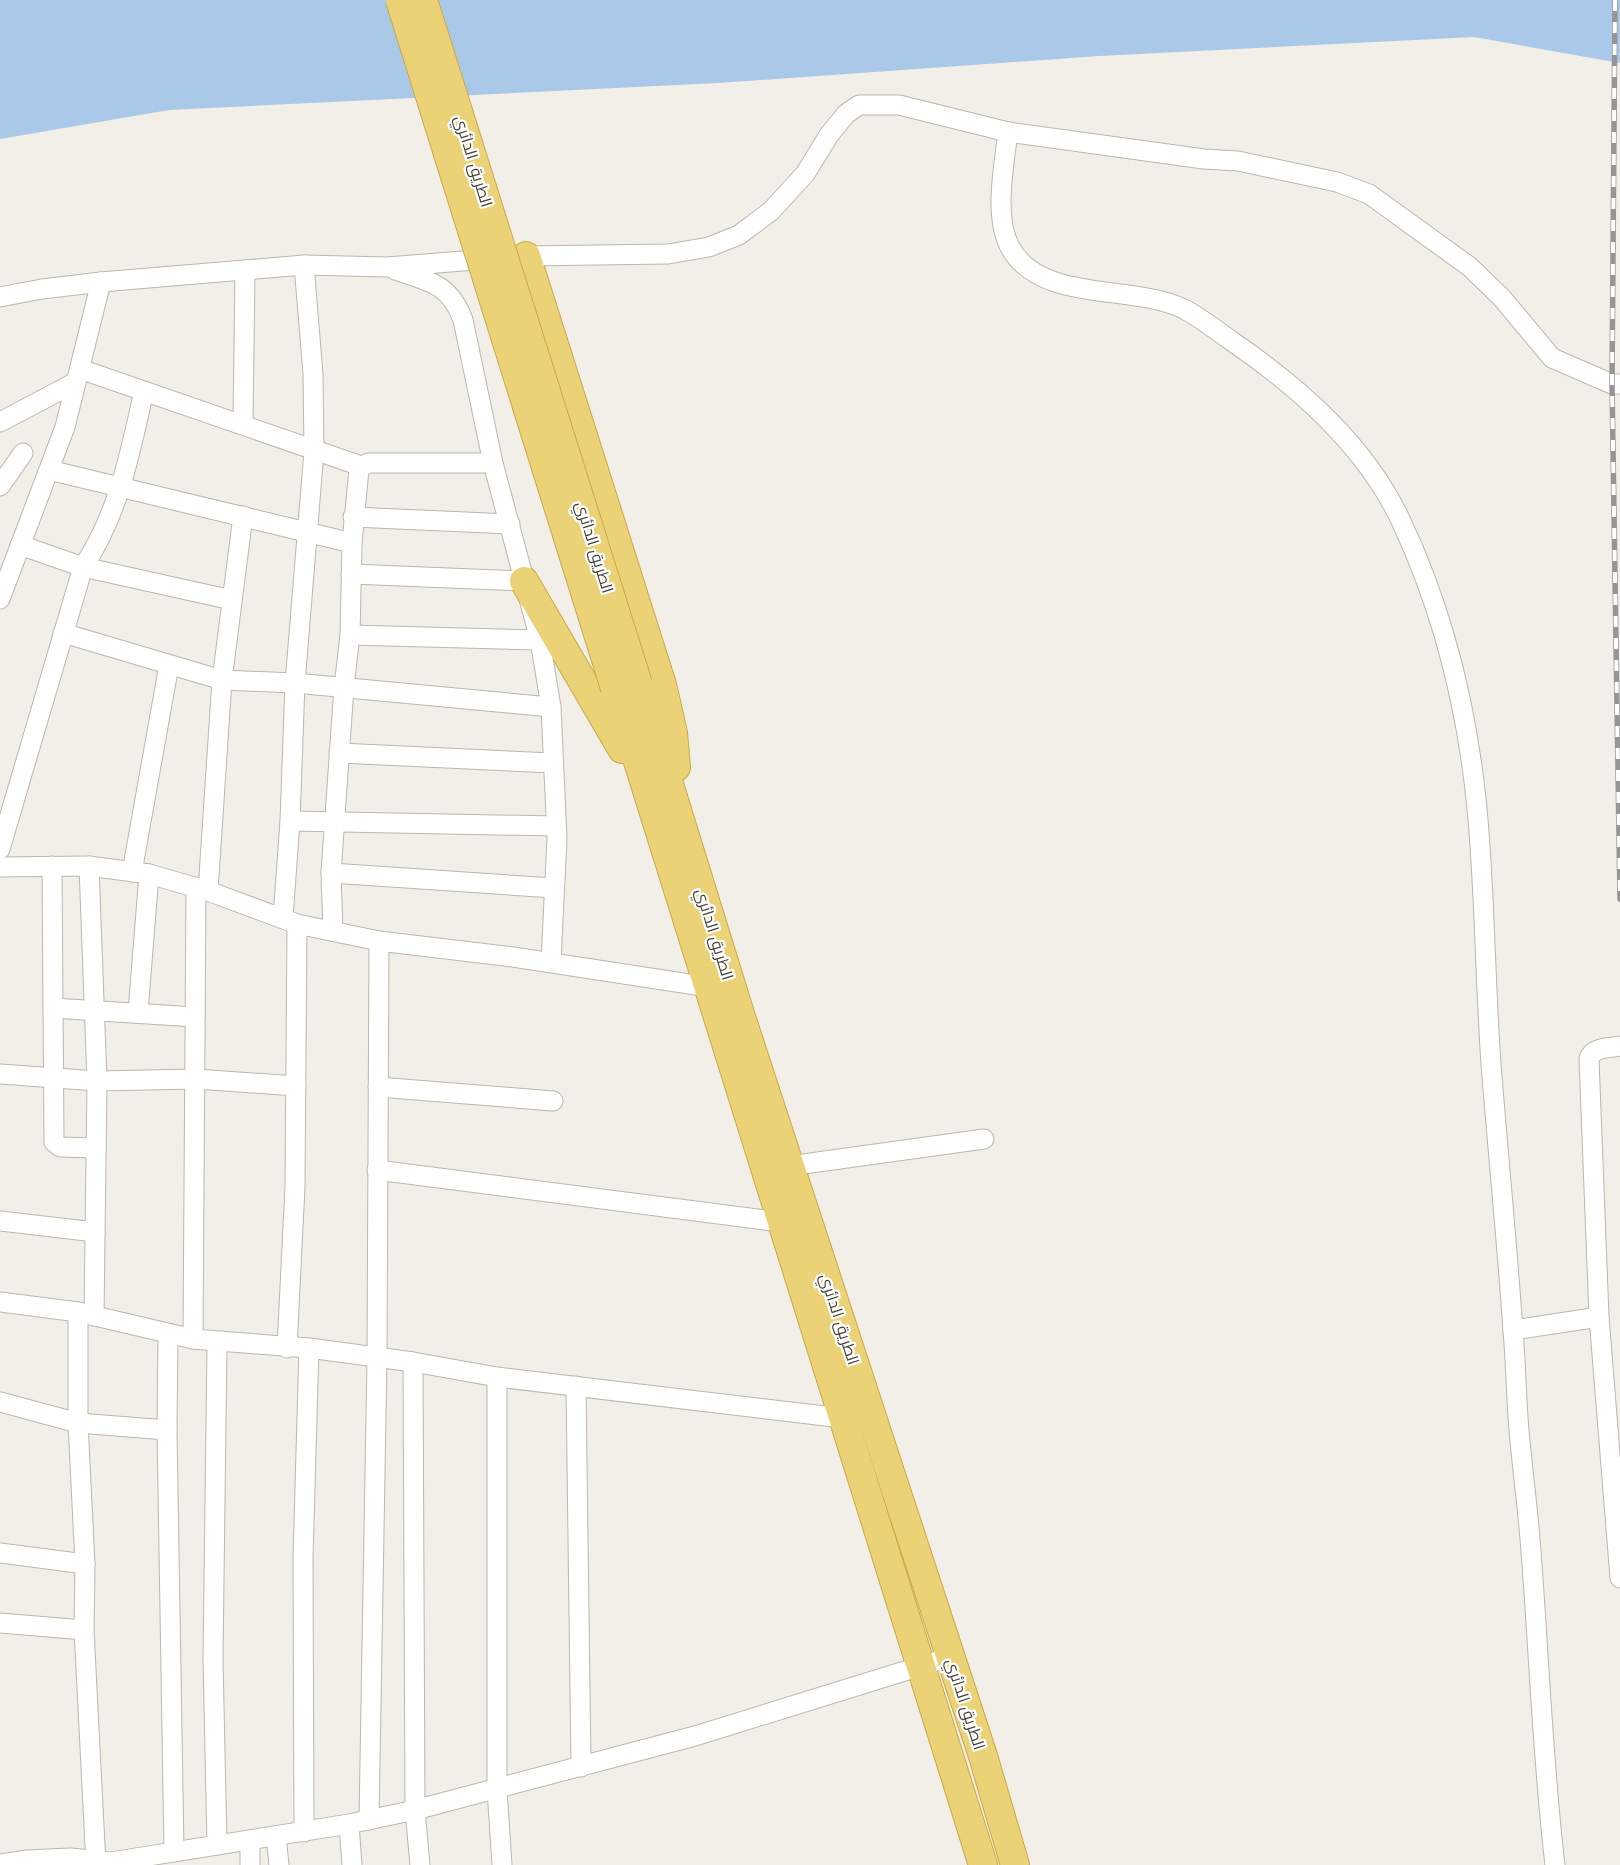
<svg xmlns="http://www.w3.org/2000/svg" width="1620" height="1865" viewBox="0 0 1620 1865" font-family="Inter,Cairo,sans-serif">
<style>
.water{fill:#aac8e7}
.lines{fill:none;stroke-linecap:round;stroke-linejoin:round}
.minor-casing{stroke:#bbb7ab;stroke-width:21}
.highway-casing{stroke:#caa848;stroke-width:30}
.minor{stroke:#fff;stroke-width:19}
.highway{stroke:#ecd277;stroke-width:28}
.rail-casing{stroke:#959595;stroke-width:5.5}
.rail{stroke:#fff;stroke-width:4;stroke-dasharray:11;stroke-linecap:butt}
.highway-bridge-casing{stroke:#caa848;stroke-width:30;stroke-linecap:butt}
.highway-bridge{stroke:#ecd277;stroke-width:28}
.labels{text-anchor:middle;dominant-baseline:central;stroke-width:4.5;stroke-linejoin:round;paint-order:stroke}
.street-label{font-size:16px;fill:#434037;stroke:#fff}
</style>
<rect width="100%" height="100%" fill="#f1efe7"/>
<polygon class="water" points="0,0 1620,0 1620,63 1474,37 1099,56 718,83 169,110 0,139"/>
<g class="lines">
<g class="minor-casing">
<g id="minor">
<path d="M 1008,132 C 1004,166 993,218 1011,249 C 1042,303 1133,284 1184,309 C 1201,318 1217,331 1233,342 C 1300,388 1366,446 1401,521 C 1449,623 1473,734 1480,846 C 1485,919 1486,992 1491,1064 C 1498,1153 1507,1242 1513,1331 C 1516,1364 1516,1397 1519,1430 C 1522,1466 1527,1502 1530,1539 C 1539,1648 1542,1756 1555,1865"/>
<path d="M 395,270 C 429,281 450,284 463,320 L 493,463 L 540,640 L 551,707 L 557,838 L 551,962"/>
<polyline points="0,297 42,289 101,282 304,265 387,267 526,256 668,254 709,247 739,235 771,211 805,174 829,135 846,114 859,105 899,105 1008,132 1204,159 1238,161 1337,182 1369,194 1470,267 1502,298 1552,358 1612,384 1620,384"/>
<polyline points="80,369 361,466"/>
<polyline points="0,422 76,382"/>
<polyline points="243,425 245,270"/>
<polyline points="49,470 352,543"/>
<polyline points="0,486 23,453"/>
<polyline points="353,517 510,524"/>
<polyline points="20,545 83,567 232,600"/>
<polyline points="351,574 524,581"/>
<polyline points="0,599 65,427 101,282"/>
<polyline points="63,633 222,680 295,683 551,707"/>
<polyline points="350,635 540,640"/>
<polyline points="339,753 553,763"/>
<polyline points="290,821 556,826"/>
<path d="M 0,849 L 83,567 C 119,513 130,453 144,391"/>
<polyline points="52,866 54,1142 60,1147 96,1148"/>
<polyline points="89,866 97,1081 94,1316"/>
<polyline points="0,867 89,866 149,874 208,891 297,924 379,941 513,957 709,987"/>
<polyline points="132,872 169,665"/>
<polyline points="331,873 554,888"/>
<polyline points="208,891 222,680 243,516"/>
<polyline points="283,918 290,821 295,683 314,451 313,374 304,265"/>
<polyline points="333,931 331,873 344,687 350,635 352,543 359,469 368,463 493,463"/>
<polyline points="53,1008 195,1017"/>
<polyline points="138,1012 149,874"/>
<path d="M 1620,1046 C 1609,1048 1592,1047 1589,1059 L 1599,1317 L 1620,1578"/>
<polyline points="0,1074 97,1081 196,1079 296,1086"/>
<polyline points="378,1087 553,1101"/>
<polyline points="789,1166 984,1139"/>
<polyline points="377,1170 781,1222"/>
<polyline points="0,1221 95,1232"/>
<polyline points="0,1302 78,1312 193,1339 309,1348 413,1362 497,1377 842,1418"/>
<polyline points="78,1312 78,1423 85,1564 84,1630 96,1865"/>
<polyline points="1513,1330 1599,1317"/>
<polyline points="168,1334 167,1430 174,1852"/>
<polyline points="193,1339 196,887"/>
<polyline points="287,1348 295,1187 297,924"/>
<polyline points="413,1362 415,1810 420,1865"/>
<polyline points="497,1377 497,1789 502,1865"/>
<polyline points="576,1386 581,1767"/>
<polyline points="0,1402 78,1423 167,1430"/>
<polyline points="0,1553 85,1564"/>
<polyline points="0,1623 84,1630"/>
<polyline points="369,1820 377,1358 379,941"/>
<polyline points="349,1824 352,1865"/>
<polyline points="304,1832 303,1557 309,1348"/>
<polyline points="276,1836 279,1865"/>
<polyline points="250,1840 250,1865"/>
<polyline points="217,1845 213,1659 217,1343"/>
<polyline points="0,1864 27,1860 70,1858 111,1862 349,1824 415,1810 695,1736 950,1657"/>
</g>
</g>
<g class="highway-casing">
<g id="highway">
<polyline points="526,256 662,685 673,733 676,767"/>
<polyline points="524,581 622,749"/>
<polyline points="638,684 740,1014 983,1756 1015,1865"/>
<polyline points="615,688 983,1865"/>
</g>
</g>
<use href="#minor" class="minor"/>
<use href="#highway" class="highway"/>
<g class="rail-casing">
<polyline id="rail" points="1615,0 1612,384 1620,899"/>
</g>
<use href="#rail" class="rail"/>
<g class="highway-bridge-casing">
<g id="highway-bridge">
<polyline points="400,0 615,688"/>
<polyline points="423,0 638,684"/>
</g>
</g>
<use href="#highway-bridge" class="highway-bridge"/>
</g>
<g class="labels">
<g class="street-label">
<text transform="translate(474 161) rotate(73)">الطريق الدائري</text>
<text transform="translate(595 547) rotate(73)">الطريق الدائري</text>
<text transform="translate(715 934) rotate(73)">الطريق الدائري</text>
<text transform="translate(840 1319) rotate(72)">الطريق الدائري</text>
<text transform="translate(966 1704) rotate(72)">الطريق الدائري</text>
</g>
</g>
</svg>
